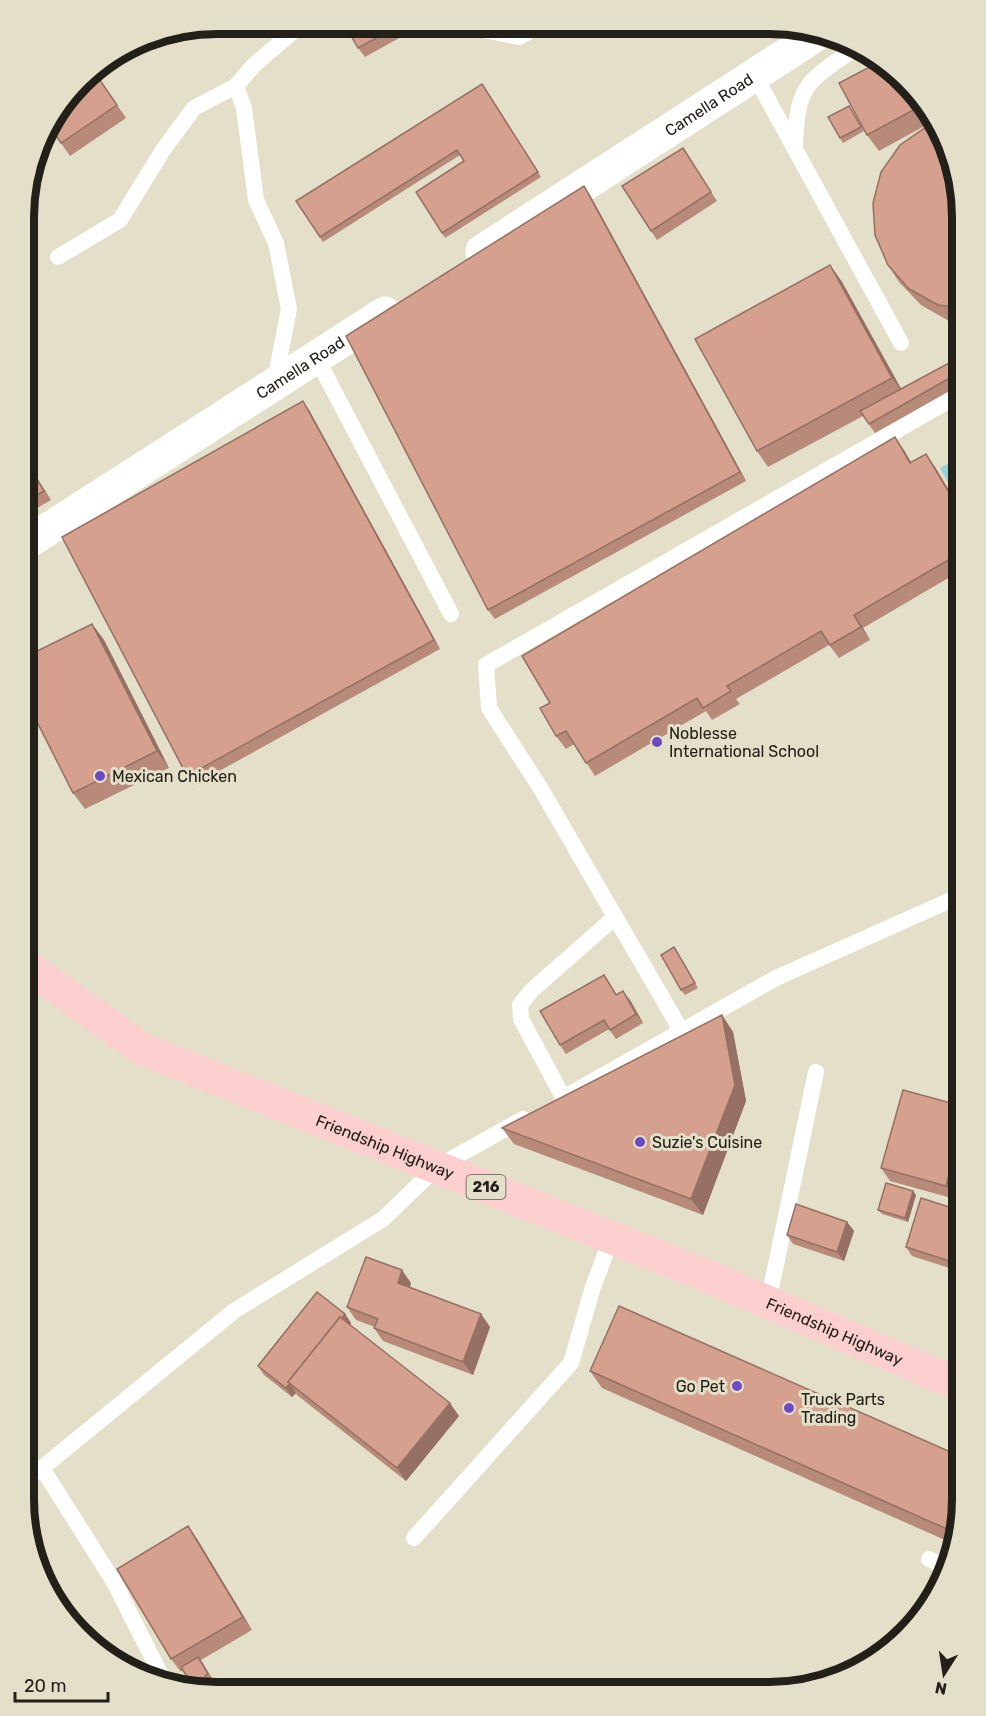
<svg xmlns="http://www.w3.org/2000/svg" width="986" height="1716" viewBox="0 0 986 1716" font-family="Rubik,sans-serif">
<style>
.water{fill:#90d3db}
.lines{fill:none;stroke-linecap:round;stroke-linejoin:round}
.lane{stroke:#fff;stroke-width:16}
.street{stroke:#fff;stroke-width:33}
.primary{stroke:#facfce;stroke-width:33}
.wall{fill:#b78a7a}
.shaded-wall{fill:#957063}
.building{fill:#d5a08e;stroke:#957063;stroke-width:1.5}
.poi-dot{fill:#6b4ac3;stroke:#e4dfc8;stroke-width:2}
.labels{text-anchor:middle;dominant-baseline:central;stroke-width:6;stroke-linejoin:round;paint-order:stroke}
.shield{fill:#e4dfc8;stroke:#5c594d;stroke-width:1.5}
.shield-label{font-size:15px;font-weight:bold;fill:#222018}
.street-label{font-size:16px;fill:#222018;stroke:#e4dfc8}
.poi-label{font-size:16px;fill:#222018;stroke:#e4dfc8;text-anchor:start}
.rim{fill:none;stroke:#222018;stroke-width:8}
</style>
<rect width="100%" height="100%" fill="#e4dfc8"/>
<polygon class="water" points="962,456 962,507 940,468"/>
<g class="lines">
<g class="lane">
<polyline points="479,26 489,31 519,37 538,26"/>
<polyline points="755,76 901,343"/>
<path d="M 795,147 C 797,89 804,82 852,51"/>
<polyline points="58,257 120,220 163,150 194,108 236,86"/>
<polyline points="316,357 451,614"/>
<polyline points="275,381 289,309 276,243 256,200 244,108 236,86 254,65 301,25"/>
<polyline points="682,1032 541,789 489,708 486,665 962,393"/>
<polyline points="570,1094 776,978 962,895"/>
<polyline points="563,1097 521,1019 520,1005 531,991 615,917"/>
<polyline points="768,1303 816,1072"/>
<polyline points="42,1468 114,1582 164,1681"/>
<polyline points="24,1480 42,1468 234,1311 383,1219 437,1167 523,1119"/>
<polyline points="414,1538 571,1363 593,1287 611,1239"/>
<polyline points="929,1559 948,1569"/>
</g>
<g class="street">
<path id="s1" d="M 482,251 L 818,34"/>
<path id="s2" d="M 25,544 L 385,313"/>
</g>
<path class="primary" id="s3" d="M 25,965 L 142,1049 L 707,1276 L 962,1386"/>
</g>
<g class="wall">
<polygon points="249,24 271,24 256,33"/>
<polygon points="345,25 415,25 417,28 365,57 358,48"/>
<polygon points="93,70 126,118 70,156 49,126"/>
<polygon points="896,72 930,123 879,151 867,135"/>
<polygon points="482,84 541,177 445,238 416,192 464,161 460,155 323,242 296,201"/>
<polygon points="849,106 864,131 843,143 840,138"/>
<polygon points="683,148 717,201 657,240 651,231"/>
<polygon points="584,186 590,195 746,481 495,619 488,610"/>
<polygon points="962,218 962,323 949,321 921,305 899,282 888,265"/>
<polygon points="830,265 842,282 901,389 962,356 962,384 875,433 863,416 768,467 757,451"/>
<polygon points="303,401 309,410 440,649 194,785 187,776"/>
<polygon points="904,450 911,463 935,467 962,512 962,570 863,628 870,640 839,658 829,645 736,699 740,704 712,720 706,711 595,776 574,744 566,749 556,736 550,703"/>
<polygon points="25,458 51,500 25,515"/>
<polygon points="92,624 104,640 169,768 85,809 73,793 33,715 25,719 25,657"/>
<polygon points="674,947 698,988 685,995 681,990"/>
<polygon points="610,984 617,995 630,1000 643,1023 616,1039 609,1029 566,1054 560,1045"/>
<polygon points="722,1015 733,1032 746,1101 703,1215 514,1144 502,1128"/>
<polygon points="962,1106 962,1173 955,1199 890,1181 881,1168"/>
<polygon points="916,1195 908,1222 882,1214 878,1210"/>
<polygon points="962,1211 962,1272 912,1256 906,1247"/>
<polygon points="847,1222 854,1231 844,1261 793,1244 787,1235"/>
<polygon points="411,1283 410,1288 481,1314 490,1327 473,1375 383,1341 374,1328 375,1327 356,1320 347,1307"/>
<polygon points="345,1314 351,1323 350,1325 459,1416 406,1481 297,1395 296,1393 292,1397 264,1375 258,1366"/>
<polygon points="590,1371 962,1511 954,1544 602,1388"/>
<polygon points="188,1526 197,1539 252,1630 201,1660 212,1678 208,1680 183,1670 181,1672 171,1659"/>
</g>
<g class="shaded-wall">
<polygon points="584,186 590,195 746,481 740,472"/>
<polygon points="830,265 842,282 904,394 892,378"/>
<polygon points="303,401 309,410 440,649 434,640"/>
<polygon points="895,437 904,450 919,476 910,463"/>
<polygon points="926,454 935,467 962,512 962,514"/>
<polygon points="854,615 863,628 870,640 861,627"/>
<polygon points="92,624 104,640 169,768 157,751"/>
<polygon points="623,991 630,1000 643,1023 636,1014"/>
<polygon points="722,1015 733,1032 746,1101 703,1215 691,1199"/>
<polygon points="957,1144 962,1150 962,1173 955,1199 946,1186"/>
<polygon points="913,1191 916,1195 908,1222 905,1218"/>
<polygon points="847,1222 854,1231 844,1261 837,1252"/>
<polygon points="402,1270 411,1283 407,1296 398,1283"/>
<polygon points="345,1314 351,1323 298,1390 290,1383"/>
<polygon points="481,1314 490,1327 473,1375 463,1362"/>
<polygon points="290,1384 296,1393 292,1397 286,1388"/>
<polygon points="450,1403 459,1416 406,1481 397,1468"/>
<polygon points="188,1526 197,1539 252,1630 243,1617"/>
</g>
<g class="building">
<polygon points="345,25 400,25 358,48"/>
<polygon points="877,63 896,72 919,107 867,135 839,83"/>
<polygon points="93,70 117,105 61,143 49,126 90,72"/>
<polygon points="482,84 538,172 442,233 416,192 464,161 457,150 320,237 296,201"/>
<polygon points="849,106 861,127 840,138 828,117"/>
<polygon points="931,125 952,155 962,218 962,308 938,305 909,289 888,265 875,235 873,203 881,172 900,145 926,127"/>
<polygon points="683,148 711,192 651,231 622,186"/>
<polygon points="584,186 740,472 488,610 346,336"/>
<polygon points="830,265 892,378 757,451 695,339"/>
<polygon points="962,356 962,371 869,424 860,411"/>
<polygon points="303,401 434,640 187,776 62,537"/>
<polygon points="895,437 910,463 926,454 962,514 962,527 954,532 962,545 962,552 854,615 861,627 830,645 821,631 727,686 731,691 703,708 697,698 586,763 566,731 556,736 540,708 550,703 522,656"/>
<polygon points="25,460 44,491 25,502"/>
<polygon points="92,624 157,751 73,793 25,698 25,657"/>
<polygon points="674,947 695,983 681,990 661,955"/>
<polygon points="604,975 616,995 623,991 636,1014 610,1030 604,1020 560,1045 540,1011"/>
<polygon points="722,1015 735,1085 691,1199 502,1128"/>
<polygon points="903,1090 962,1106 962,1145 957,1144 946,1186 881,1168"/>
<polygon points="886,1183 913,1191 905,1218 878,1210"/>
<polygon points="921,1198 962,1211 962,1265 906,1247"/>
<polygon points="796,1204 847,1222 837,1252 787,1235"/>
<polygon points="366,1257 402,1270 398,1283 481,1314 463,1362 374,1328 378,1319 347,1307"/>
<polygon points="317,1292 345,1314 342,1318 340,1317 288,1382 290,1383 286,1388 258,1366"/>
<polygon points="619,1306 962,1457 962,1511 956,1533 590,1371"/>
<polygon points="340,1317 450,1403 397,1468 288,1382"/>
<polygon points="188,1526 243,1617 171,1659 117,1569"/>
<polygon points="198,1657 208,1674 205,1676 213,1690 192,1690 186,1688 192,1685 181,1667"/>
</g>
<g class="poi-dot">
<circle cx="657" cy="742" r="6"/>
<circle cx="100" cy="776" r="6"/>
<circle cx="640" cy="1142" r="6"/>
<circle cx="737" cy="1386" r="6"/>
<circle cx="789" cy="1408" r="6"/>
</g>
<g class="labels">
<rect class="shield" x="466.5" y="1175" width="39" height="24" rx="4.5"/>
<g class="shield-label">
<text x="486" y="1187">216</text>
</g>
<g class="street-label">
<text stroke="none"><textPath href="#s1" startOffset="270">Camella Road</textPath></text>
<text stroke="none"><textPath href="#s2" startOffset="327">Camella Road</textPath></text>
<text stroke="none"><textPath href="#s3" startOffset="406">Friendship Highway</textPath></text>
<text stroke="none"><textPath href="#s3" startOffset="892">Friendship Highway</textPath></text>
</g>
<g class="poi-label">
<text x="669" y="733">Noblesse<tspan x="669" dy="18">International School</tspan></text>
<text x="112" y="776">Mexican Chicken</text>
<text x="652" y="1142">Suzie's Cuisine</text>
<text x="725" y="1386" text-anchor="end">Go Pet</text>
<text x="801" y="1399">Truck Parts<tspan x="801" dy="18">Trading</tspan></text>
</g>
</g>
<path d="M0 0H986V1716H0ZM217 34H769A183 183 0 0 1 952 217V1499A183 183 0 0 1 769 1682H217A183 183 0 0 1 34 1499V217A183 183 0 0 1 217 34Z" fill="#e4dfc8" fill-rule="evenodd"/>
<path class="rim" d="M217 34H769A183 183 0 0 1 952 217V1499A183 183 0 0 1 769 1682H217A183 183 0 0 1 34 1499V217A183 183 0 0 1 217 34Z"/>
<g transform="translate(944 1674) rotate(192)" stroke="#e4dfc8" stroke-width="4.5" paint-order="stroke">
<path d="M0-4.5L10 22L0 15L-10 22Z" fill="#222018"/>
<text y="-9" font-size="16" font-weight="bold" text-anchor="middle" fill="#222018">N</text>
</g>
<path d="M15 1692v9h93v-9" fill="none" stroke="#222018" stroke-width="3"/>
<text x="24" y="1692" font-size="18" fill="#222018" stroke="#e4dfc8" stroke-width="4.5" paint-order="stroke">20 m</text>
</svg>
